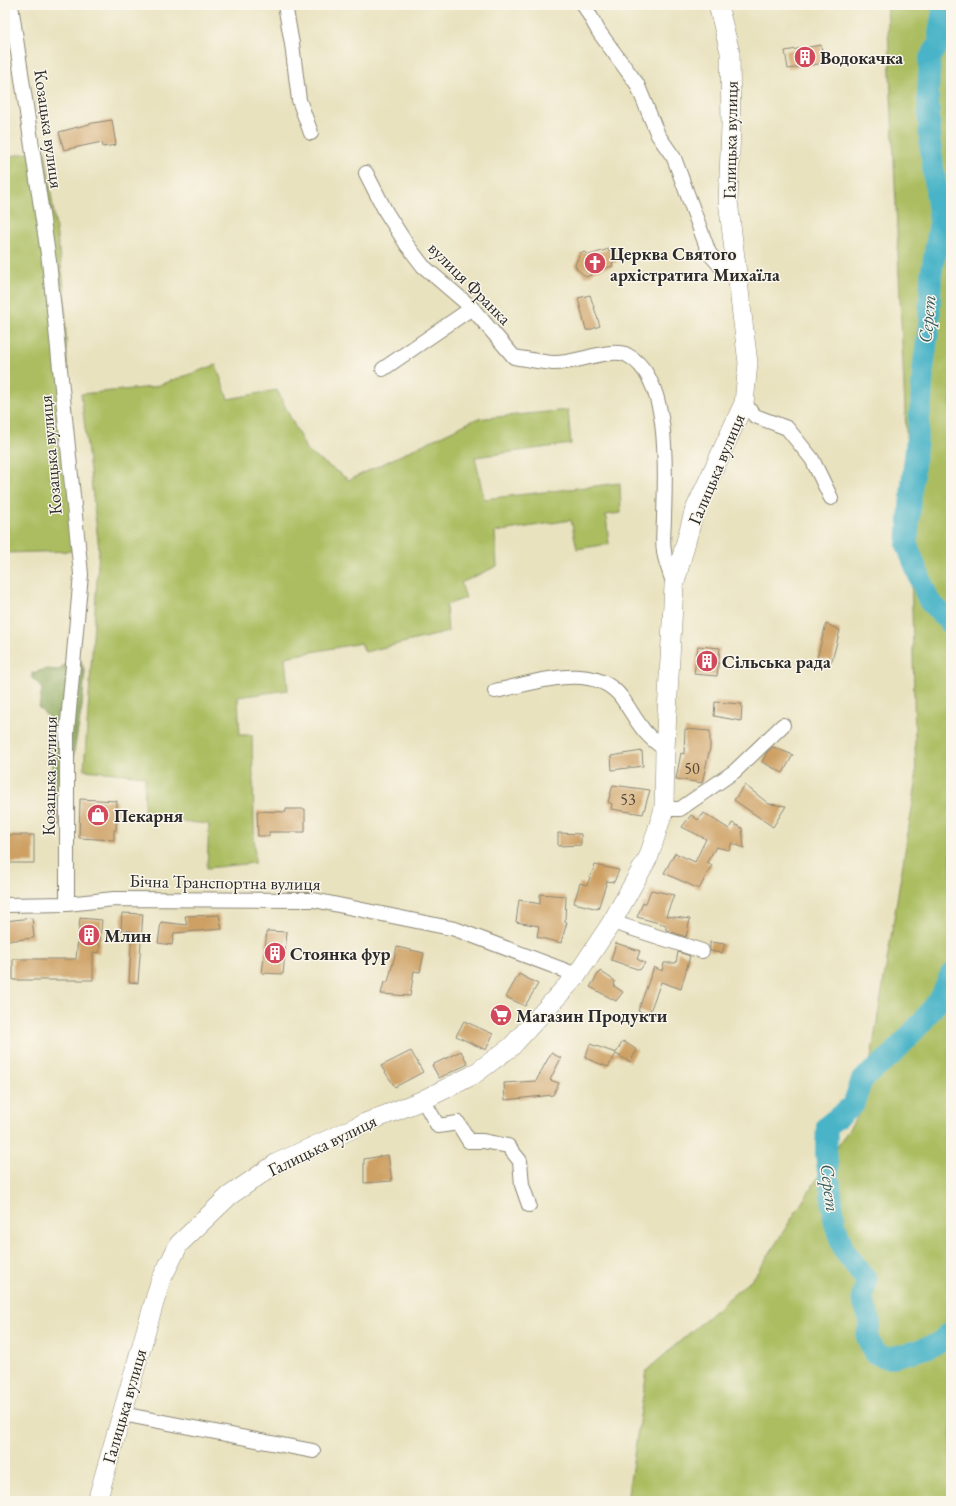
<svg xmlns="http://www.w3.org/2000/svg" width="956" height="1506" viewBox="0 0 956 1506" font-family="'EB Garamond',serif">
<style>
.green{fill:#abbd60;stroke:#6b7446}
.forest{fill:#88a456;stroke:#5a6840}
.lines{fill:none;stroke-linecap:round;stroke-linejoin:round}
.river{stroke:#49b4c7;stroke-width:22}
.building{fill:#cea064}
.minor-casing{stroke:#8a8675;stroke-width:16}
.secondary-casing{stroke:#8a8675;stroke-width:20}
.minor{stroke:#fff;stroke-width:14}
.secondary{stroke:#fff;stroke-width:19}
.labels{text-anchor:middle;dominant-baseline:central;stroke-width:3;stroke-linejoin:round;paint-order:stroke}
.number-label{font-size:16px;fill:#544839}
.poi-label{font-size:18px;font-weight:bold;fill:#2b2b2b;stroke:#fbf7ec;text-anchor:start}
.street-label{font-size:18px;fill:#2b2b2b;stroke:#fbf7ec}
.water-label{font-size:19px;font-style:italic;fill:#365b62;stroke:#fbf7ec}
</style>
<rect width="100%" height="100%" fill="#fbf7ec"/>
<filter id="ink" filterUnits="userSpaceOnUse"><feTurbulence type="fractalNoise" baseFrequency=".025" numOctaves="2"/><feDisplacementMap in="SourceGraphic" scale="8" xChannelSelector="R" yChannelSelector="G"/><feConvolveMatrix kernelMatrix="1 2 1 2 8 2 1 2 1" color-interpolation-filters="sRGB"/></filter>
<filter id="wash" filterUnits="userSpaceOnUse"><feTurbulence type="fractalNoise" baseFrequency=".012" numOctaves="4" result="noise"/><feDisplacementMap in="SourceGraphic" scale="16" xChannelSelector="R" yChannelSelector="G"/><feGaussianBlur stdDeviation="0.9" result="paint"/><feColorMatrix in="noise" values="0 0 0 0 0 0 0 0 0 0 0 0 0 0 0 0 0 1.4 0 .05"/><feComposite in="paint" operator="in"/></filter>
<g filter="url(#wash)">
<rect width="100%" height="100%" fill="#e9e2bf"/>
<g class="green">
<polygon points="887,5 951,5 951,1501 627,1501 647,1370 755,1276 863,1107 916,784 910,522"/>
<polygon points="45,150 64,287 74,551 5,553 5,157"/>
<polygon points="216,365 228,399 277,390 307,451 349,480 476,419 568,410 571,444 475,457 484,499 620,483 621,513 606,515 609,544 577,549 571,520 495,532 497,566 461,583 466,598 446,605 448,632 365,652 361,643 285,657 288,690 238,697 240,735 252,735 255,863 207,868 209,824 144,818 145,776 84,770 99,549 81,394 153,387"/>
</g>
<polygon class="forest" points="80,659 85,672 82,706 73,758 61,809 55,802 50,777 52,768 47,732 50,719 39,708 42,688 32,678 32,673 46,669 59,670 70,660"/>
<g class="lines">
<g class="river">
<polyline points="944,5 939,32 939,43 930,58 928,94 930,143 940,222 931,275 929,324 923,370 921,403 912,484 907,545 929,601 951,624"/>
<polyline points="951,974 941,997 922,1022 891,1056 862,1080 853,1105 827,1126 826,1154 835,1224 844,1250 867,1281 862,1298 870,1321 867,1337 874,1353 887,1358 910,1353 937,1344 951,1332"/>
</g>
</g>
<g id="blocks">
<g class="building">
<polygon points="821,45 824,63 788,69 785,51"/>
<polygon points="112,120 116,145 103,147 102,142 64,150 59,132 93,123"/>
<polygon points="609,249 609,252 614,250 617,262 612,263 613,266 595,271 591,275 586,277 577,269 575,265 580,253 586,252 589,255"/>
<polygon points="590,295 600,326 589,330 586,330 578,298"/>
<polygon points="826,624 840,630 832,661 817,658"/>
<polygon points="698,646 720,648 717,676 694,674"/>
<polygon points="715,702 742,704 741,721 714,716"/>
<polygon points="685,729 710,731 710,748 702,783 676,779 681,753 684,754"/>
<polygon points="773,747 793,755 783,773 762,762 767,752"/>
<polygon points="642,751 643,766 612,770 611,756"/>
<polygon points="613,785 650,790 643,814 611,809 612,804 608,802"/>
<polygon points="745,785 769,804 786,806 773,827 734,800"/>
<polygon points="80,799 117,801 116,830 114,830 114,840 79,838"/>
<polygon points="286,809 305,809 305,832 269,832 269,836 258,836 257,811 286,812"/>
<polygon points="58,811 58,824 50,824 49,812"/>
<polygon points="704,813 729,829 732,823 742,828 744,848 732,843 729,850 716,847 707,862 712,865 699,889 664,873 675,853 695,862 706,839 682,827 691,815 698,820"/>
<polygon points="558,833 581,834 581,845 558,846"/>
<rect x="5" y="835" width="29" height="28"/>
<polygon points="595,865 619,870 614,882 607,881 598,909 574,903 580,883 587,885"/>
<polygon points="651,890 674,895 666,916 690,919 686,937 666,930 666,925 637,917 643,903 646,903"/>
<polygon points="540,894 566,896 565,921 567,922 561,943 537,937 539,926 516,922 519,900 540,904"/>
<polygon points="122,913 143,914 138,983 129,982 132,931 121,930"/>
<polygon points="219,915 222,929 174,933 172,945 158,943 161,922 187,925 185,916"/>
<polygon points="32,918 34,938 5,941 5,921"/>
<polygon points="80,918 102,920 99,953 93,952 93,980 13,980 13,959 76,959"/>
<polygon points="267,931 287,932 283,974 262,973"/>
<polygon points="710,942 725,944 722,953 710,951"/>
<polygon points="616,943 640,951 637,959 645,963 640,970 611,960"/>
<polygon points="397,947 424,953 420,972 414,971 410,996 381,994 384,982 388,982"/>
<polygon points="678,952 690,956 681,989 661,982 649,1014 638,1011 654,967 662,971 664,963 676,963"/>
<polygon points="600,971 615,981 614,986 623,992 616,1001 590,987"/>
<polygon points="519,974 538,984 525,1006 506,997"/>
<polygon points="464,1021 493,1034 486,1050 456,1036"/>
<polygon points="623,1041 637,1050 630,1062 616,1054 608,1067 585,1058 590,1044 616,1053"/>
<polygon points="411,1051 423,1072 395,1087 381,1066"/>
<polygon points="461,1051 468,1064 439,1078 432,1065"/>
<polygon points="551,1053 561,1058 550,1080 559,1083 553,1095 505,1100 504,1083 536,1081"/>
<polygon points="388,1155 392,1181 364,1183 364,1159"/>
</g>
</g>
</g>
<g filter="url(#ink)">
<use href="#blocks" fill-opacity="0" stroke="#8a8675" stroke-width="1"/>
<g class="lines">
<g class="minor-casing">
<g id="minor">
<polyline points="11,5 49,261 81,574 67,733 67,904"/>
<polyline points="285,5 292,44 299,100 311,133"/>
<polyline points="584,5 599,32 637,84 658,135 674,158 709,253 724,270 736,272"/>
<path d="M 366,173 L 386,212 L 407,245 L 423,266 L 472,308 L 514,357 C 526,359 540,362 553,363 C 575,364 610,347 627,355 C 672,378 665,475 664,517 C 664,528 662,540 664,551 C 665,562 671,574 674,586"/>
<polyline points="383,369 472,308"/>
<polyline points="744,403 755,416 787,428 812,459 831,498"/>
<path d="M 495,691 C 532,684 594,659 622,698 C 637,720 642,734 665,749"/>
<polyline points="664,809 680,809 735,771 783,725"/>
<polyline points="5,905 67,904 114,899 314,900 455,929 577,975"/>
<polyline points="612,922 702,951"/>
<polyline points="423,1100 438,1126 458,1123 469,1141 483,1141 508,1146 520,1161 522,1185 529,1205"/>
<polyline points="122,1414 313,1451"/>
</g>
</g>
<g class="secondary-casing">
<polyline id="secondary" points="97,1501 160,1282 179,1244 229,1196 277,1163 365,1123 423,1100 473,1075 511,1047 577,975 612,922 649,856 664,809 665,749 674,586 694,512 744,403 748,363 728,201 731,127 730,52 718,5"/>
</g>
<use href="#minor" class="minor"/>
<use href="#secondary" class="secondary"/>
</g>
</g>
<defs>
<g id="building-disc" transform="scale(1.15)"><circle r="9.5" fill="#d1495b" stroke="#fbf7ec"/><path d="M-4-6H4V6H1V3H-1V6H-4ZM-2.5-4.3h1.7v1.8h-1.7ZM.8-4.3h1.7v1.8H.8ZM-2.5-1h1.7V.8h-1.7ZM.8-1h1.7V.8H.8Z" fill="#fff"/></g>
<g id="church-disc" transform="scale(1.15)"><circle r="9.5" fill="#d1495b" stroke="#fbf7ec"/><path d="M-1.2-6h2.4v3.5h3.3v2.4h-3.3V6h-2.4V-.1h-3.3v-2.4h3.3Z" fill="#fff"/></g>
<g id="shop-disc" transform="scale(1.15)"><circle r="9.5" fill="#d1495b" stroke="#fbf7ec"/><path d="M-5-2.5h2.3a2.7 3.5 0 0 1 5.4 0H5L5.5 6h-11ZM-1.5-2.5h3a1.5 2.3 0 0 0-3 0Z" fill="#fff"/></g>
<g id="supermarket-disc" transform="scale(1.15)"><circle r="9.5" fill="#d1495b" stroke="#fbf7ec"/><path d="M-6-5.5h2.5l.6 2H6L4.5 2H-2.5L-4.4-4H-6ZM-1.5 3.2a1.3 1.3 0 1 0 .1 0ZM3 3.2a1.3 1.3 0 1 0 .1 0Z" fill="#fff"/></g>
</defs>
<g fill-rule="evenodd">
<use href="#building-disc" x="805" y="57"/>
<use href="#church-disc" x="595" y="263"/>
<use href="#building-disc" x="707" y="661"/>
<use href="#shop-disc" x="98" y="815"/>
<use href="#building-disc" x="89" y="935"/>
<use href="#building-disc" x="275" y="953"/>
<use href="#supermarket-disc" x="501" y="1015"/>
</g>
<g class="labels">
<g class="number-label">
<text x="692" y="768">50</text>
<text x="628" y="799">53</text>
</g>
<g class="poi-label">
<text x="820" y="57">Водокачка</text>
<text x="610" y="253">Церква Святого<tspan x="610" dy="21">архістратига Михаїла</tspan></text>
<text x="722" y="661">Сільська рада</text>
<text x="114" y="815">Пекарня</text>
<text x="104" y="935">Млин</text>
<text x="290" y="953">Стоянка фур</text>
<text x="516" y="1015">Магазин Продукти</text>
</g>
<g class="street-label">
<text transform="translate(49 129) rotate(82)">Козацька вулиця</text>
<text transform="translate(730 140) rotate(-89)">Галицька вулиця</text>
<text transform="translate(470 283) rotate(45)">вулиця Франка</text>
<text transform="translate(50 455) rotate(-95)">Козацька вулиця</text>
<text transform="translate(716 469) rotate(-67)">Галицька вулиця</text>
<text transform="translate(49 776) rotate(-89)">Козацька вулиця</text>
<text transform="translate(225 882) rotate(1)">Бічна Транспортна вулиця</text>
<text transform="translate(322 1145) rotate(-26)">Галицька вулиця</text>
<text transform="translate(124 1406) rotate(-74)">Галицька вулиця</text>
</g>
<g class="water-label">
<text transform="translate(927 319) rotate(-85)">Серет</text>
<text transform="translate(830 1188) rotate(83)">Серет</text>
</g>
</g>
<rect width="956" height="1506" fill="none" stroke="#fbf7ec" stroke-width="20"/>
</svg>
